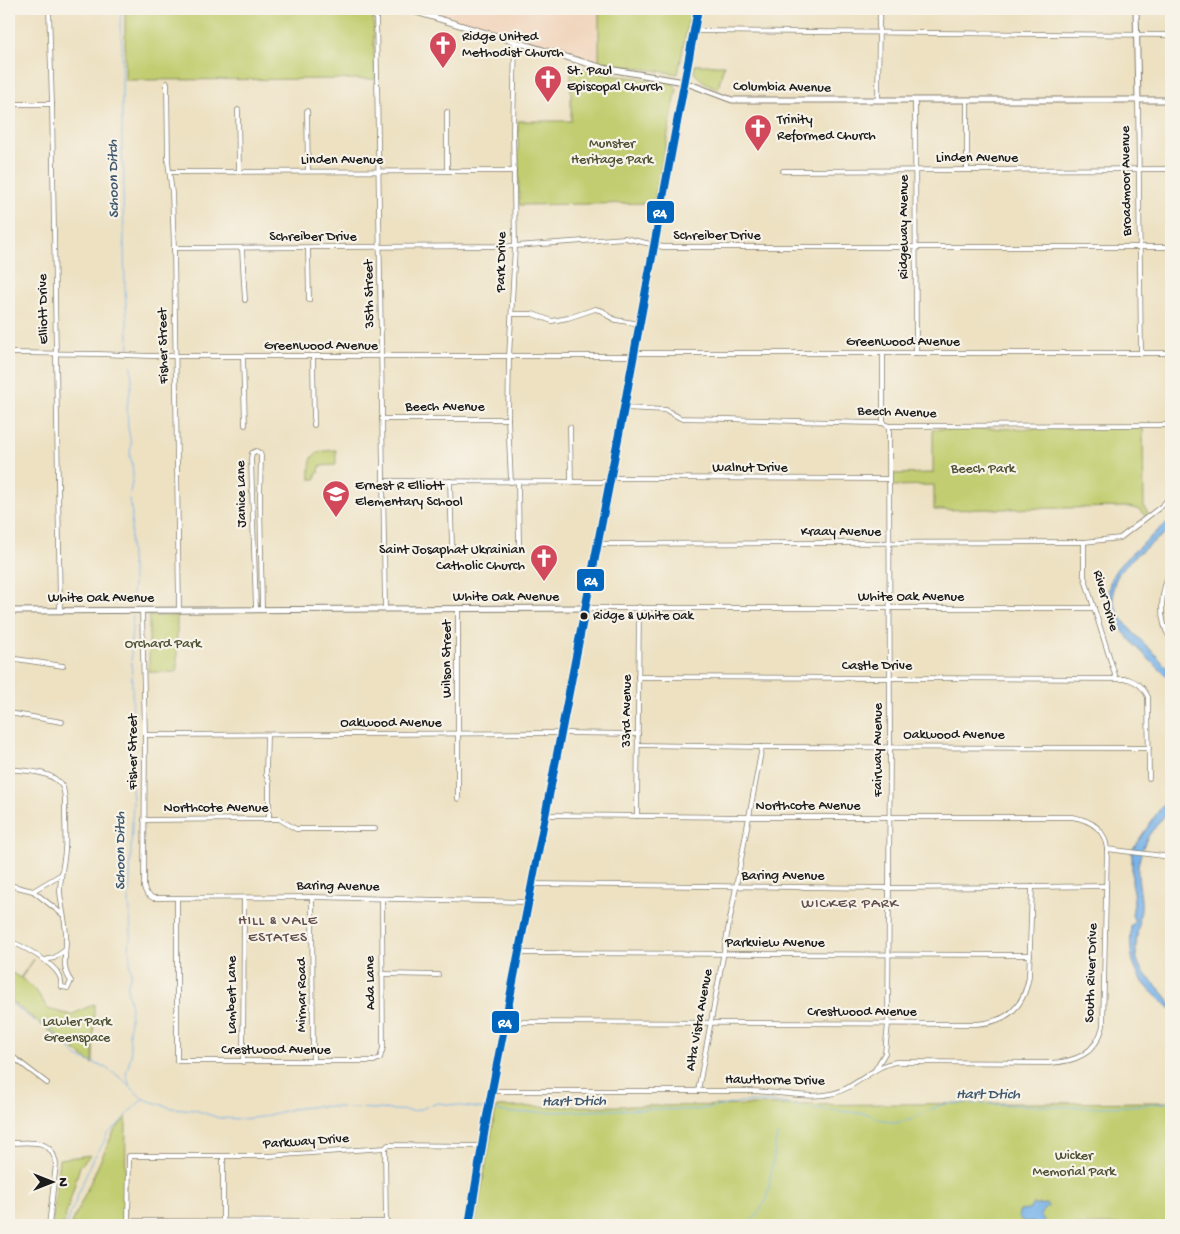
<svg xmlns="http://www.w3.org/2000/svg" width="1180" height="1234" viewBox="0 0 1180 1234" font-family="'Gochi Hand',sans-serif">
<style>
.built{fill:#f1d5bd}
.green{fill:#c1cd6f;stroke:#6e7446}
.water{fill:#77b2e9;stroke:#4a6782}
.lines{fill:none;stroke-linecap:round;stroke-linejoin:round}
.stream{stroke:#77b2e9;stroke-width:1}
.minor-casing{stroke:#847e6f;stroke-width:5.5}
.tertiary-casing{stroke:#847e6f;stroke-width:7}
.primary-casing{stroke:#847e6f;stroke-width:8}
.minor{stroke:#fff;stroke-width:4}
.tertiary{stroke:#fff;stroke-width:5}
.primary{stroke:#efc469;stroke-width:6}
.bus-1-casing{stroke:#f7f3e8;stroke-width:11}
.bus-1{stroke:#0065bd;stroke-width:8}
.bus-dot{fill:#1c1c1c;stroke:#f7f3e8;stroke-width:2}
.labels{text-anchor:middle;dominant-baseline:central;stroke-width:4.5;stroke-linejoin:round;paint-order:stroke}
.bus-label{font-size:13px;fill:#1c1c1c;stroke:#f7f3e8;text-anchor:start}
.poi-label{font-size:14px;fill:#1c1c1c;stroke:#f7f3e8;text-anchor:start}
.street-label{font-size:14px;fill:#1c1c1c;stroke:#f7f3e8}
.park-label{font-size:14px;fill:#4e5135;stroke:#f7f3e8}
.water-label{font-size:15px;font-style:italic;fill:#40586e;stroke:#f7f3e8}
.neighbourhood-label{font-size:15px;letter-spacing:1px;fill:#63504e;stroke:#f7f3e8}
.line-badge{stroke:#f7f3e8;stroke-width:2}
.badge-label{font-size:14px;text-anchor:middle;font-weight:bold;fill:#fff}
</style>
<rect width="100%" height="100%" fill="#f7f3e8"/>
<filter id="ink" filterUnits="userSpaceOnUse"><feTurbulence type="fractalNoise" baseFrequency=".02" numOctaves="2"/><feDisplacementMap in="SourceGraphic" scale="10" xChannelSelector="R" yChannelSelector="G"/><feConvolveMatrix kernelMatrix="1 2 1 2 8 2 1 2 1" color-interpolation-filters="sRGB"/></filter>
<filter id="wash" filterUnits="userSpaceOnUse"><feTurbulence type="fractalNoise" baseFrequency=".0096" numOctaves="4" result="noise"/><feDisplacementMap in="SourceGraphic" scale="20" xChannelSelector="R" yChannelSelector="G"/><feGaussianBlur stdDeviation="1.12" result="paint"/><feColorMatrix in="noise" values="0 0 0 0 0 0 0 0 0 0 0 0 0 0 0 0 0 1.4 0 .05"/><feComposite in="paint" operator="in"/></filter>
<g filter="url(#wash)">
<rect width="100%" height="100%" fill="#ede1c2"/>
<polygon class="built" points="424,9 599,9 599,62"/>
<g class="green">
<polygon points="125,9 373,9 375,79 125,80"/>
<polygon points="599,9 691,9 678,74 599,62"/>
<polygon points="571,65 609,75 672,82 677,89 654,203 519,205 518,121 571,121"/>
<polygon points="695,65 724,65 718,89 704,82 694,73"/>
<polygon points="1143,428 1144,507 1148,513 1145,516 1140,510 1129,507 934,510 934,485 892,486 892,474 933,473 933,429"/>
<path d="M 336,450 L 336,465 L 320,466 L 319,473 L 316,474 L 316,479 L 310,479 C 309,455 312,451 336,450 Z"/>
<rect x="149" y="616" width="28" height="56"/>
<polygon points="35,958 21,978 35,989 48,1009 71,1015 94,1004 93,1064 9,1000 9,971 20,978"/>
<polygon points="1171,1102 1171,1225 475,1225 496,1107"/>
<polygon points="126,1116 125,1225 71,1225 113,1133"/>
<polygon points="91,1155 80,1166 63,1225 52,1225 59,1159"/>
</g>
<g class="water">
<path d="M 1171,521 L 1171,528 L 1167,532 C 1151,544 1132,556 1120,572 C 1098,604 1133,632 1154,653 C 1160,659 1165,666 1171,673 L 1171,680 C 1146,655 1091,615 1114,573 C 1120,563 1130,555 1138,548 C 1149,539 1159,528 1171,521 Z"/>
<path d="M 1171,795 C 1171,813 1158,822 1149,835 C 1144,842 1141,853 1139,861 C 1134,877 1147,907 1138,919 L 1140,924 L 1138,927 C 1137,938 1134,952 1138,962 C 1144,980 1171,993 1171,1009 C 1138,982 1128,969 1131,925 L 1135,922 L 1132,915 L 1134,903 L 1132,881 L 1132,850 L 1157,813 Z"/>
<polygon points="1033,1204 1037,1205 1046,1204 1048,1207 1041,1213 1041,1217 1044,1220 1042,1225 1035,1225 1032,1221 1023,1222 1018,1216 1020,1211 1029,1210"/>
</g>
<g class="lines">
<g class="stream">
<polyline points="121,9 120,27 122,44 122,155 124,175 123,192 125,291 129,349"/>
<polyline points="131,365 132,382 127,406 128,428 131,443 130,457 132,462 133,476 129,499 132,514 130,544 133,582 132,598 133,605"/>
<polyline points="9,1002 33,1020 43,1024 52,1030 77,1057 104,1067 120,1077 143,1099 172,1108 195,1110 219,1118 241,1119 261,1117 291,1109 317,1106 414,1111 438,1103 486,1109"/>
<polyline points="130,1086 126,1074 131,1055 129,1032 131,1007 127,988 131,973 129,948 131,932 129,901 133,799 130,772 132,754 131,737 133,725 131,641 133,615"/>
<path d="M 490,1109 L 510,1113 L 649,1109 L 695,1110 L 716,1107 L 741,1102 L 775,1102 L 804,1107 L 868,1114 L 879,1119 L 895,1123 L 910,1119 L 941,1105 L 953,1103 C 1025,1104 1099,1112 1171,1102"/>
<polyline points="66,1225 91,1162 103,1144 107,1134 118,1125 135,1106 143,1099"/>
<polyline points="750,1225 767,1199 777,1135"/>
</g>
</g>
</g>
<g filter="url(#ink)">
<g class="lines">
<g class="minor-casing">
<g id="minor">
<polyline points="49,9 52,104 60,609"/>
<polyline points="376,9 385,609"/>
<polyline points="694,31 1171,35"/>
<polyline points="167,83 168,162 172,193 174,248 179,609"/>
<polyline points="878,100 879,22 881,9"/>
<polyline points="1138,100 1141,354"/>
<polyline points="915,101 916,353"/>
<polyline points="967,101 967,169"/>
<polyline points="9,104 52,104"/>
<polyline points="238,110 239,171"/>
<polyline points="307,111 308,171"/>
<polyline points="447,112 447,171"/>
<polyline points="783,171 1171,169"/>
<polyline points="170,172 514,171"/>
<polyline points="174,248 515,246 625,238 663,247 1171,247"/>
<polyline points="242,249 245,300"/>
<polyline points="308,249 309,300"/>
<polyline points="512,314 533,314 552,321 568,318 595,309 603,311 608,316 616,320 640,324"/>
<polyline points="9,353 99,354 151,356 634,356"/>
<polyline points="634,353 1171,353"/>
<polyline points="883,354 883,423"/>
<polyline points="243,357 245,425"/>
<polyline points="313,357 314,425"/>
<path d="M 624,408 L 666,410 L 680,418 C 747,419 814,422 882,423 L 889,426 L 1171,425"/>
<polyline points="382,419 508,419"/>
<polyline points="570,427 571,482"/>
<polyline points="611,478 889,479"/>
<polyline points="383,481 610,482"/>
<polyline points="450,481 452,546"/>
<polyline points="511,482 508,419 509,357 515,246 513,130 515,43"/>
<polyline points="518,482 519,544"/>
<polyline points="598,544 1084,542"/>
<path d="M 1171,569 C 1161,591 1157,619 1171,640"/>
<polyline points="586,608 1094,608"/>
<polyline points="256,609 251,459 252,453 256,451 260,453 261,456 260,497 262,609"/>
<polyline points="142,610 145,735 144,888 147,894 153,898 312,897 529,902"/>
<polyline points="9,658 63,666"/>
<path d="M 638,677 L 1128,679 C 1139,683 1143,687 1148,697 L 1149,778"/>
<polyline points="1116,678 1084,576 1084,542 1120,538 1163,505 1171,495"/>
<polyline points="9,713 62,722"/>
<polyline points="145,735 562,733 638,734"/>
<polyline points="267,735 266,775 269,782 269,819"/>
<polyline points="638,745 762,747 1149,748"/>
<path d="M 9,769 C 24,771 52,770 62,786 C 66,793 65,804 65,812 C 65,824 66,837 65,850 C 64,864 60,877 60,891 C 61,908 67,924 66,941 C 66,955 61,968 71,981 L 68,988 L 62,987 C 60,983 62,979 59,975 C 52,962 23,946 9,941"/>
<polyline points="458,799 458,608"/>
<path d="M 546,815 L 749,817 L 1072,817 C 1091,820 1105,829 1107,849 L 1171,857"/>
<polyline points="637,816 639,607"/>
<polyline points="144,820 269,819 279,819 296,829 375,829"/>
<polyline points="533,884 888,888 1032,887"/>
<polyline points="9,885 33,891 60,875"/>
<polyline points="33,891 62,914"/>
<polyline points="312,897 313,1062"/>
<polyline points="177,898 177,1061 374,1061 380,1058 383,1048 382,899"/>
<polyline points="519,953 1030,955"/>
<polyline points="45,960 54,958 64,951"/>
<polyline points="382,974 438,975"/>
<path d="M 506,1022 L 976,1024 C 1008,1022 1024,1007 1029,976 L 1032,887 L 1106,886"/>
<polyline points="9,1054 47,1083"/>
<polyline points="243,1062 244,898"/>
<polyline points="875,1070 885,1053 888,1024 890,746 889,426"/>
<path d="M 492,1091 C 578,1091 663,1091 748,1091 C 774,1091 807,1099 831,1094 C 855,1089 872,1066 896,1062 L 1049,1063 C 1075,1062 1096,1054 1103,1026 L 1107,849"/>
<polyline points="698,1091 762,747"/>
<path d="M 9,1143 C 30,1143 52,1137 56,1164 L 49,1225"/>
<polyline points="385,1148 386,1225"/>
<polyline points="223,1157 223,1225"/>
<polyline points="128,1221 387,1222"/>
<polyline points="128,1225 129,1156 268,1156 385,1148 388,1145 483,1146"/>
</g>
</g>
<g class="tertiary-casing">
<g id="tertiary">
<polyline points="406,9 603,68 684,82 732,100 1171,100"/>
<polyline points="1136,9 1138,100"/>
<polyline points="9,611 586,608"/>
</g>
</g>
<g class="primary-casing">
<polyline id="primary" points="469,1225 487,1116 624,408 698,9"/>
</g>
<use href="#minor" class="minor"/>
<use href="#tertiary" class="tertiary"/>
<use href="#primary" class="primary"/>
<g class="bus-1-casing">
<polyline id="bus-1" points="469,1225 487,1116 624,408 698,9"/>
</g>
<use href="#bus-1" class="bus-1"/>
</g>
</g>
<defs>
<g id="church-pin" transform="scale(1.4375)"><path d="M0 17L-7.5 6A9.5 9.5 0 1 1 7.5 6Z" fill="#d1495b" stroke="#f7f3e8"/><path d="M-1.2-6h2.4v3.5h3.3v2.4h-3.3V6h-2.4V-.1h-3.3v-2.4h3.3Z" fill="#fff"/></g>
<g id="school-pin" transform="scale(1.4375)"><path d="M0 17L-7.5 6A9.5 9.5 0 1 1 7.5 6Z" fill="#d1495b" stroke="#f7f3e8"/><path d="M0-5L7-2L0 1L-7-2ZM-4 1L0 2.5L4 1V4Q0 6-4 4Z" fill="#fff"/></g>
</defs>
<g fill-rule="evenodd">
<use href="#church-pin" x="443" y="45"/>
<use href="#church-pin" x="548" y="79"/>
<use href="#church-pin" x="758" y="128"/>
<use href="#school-pin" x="336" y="494"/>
<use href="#church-pin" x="544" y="558"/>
</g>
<circle class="bus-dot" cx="584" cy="616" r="4.5"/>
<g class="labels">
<g class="bus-label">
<text x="593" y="616">Ridge &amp; White Oak</text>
</g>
<g class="poi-label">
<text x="462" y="37">Ridge United<tspan x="462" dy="16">Methodist Church</tspan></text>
<text x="567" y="71">St. Paul<tspan x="567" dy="16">Episcopal Church</tspan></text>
<text x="777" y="120">Trinity<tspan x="777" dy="16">Reformed Church</tspan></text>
<text x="355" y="486">Ernest R Elliott<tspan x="355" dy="16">Elementary School</tspan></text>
<text x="525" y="550" text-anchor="end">Saint Josaphat Ukrainian<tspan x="525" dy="16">Catholic Church</tspan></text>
</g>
<g class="street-label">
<text transform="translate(782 88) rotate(1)">Columbia Avenue</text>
<text x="977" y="158">Linden Avenue</text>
<text x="342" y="160">Linden Avenue</text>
<text transform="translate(1127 181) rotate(-91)">Broadmoor Avenue</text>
<text transform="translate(904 227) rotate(-90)">Ridgeway Avenue</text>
<text x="717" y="236">Schreiber Drive</text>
<text x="313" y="237">Schreiber Drive</text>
<text transform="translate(502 262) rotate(-89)">Park Drive</text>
<text transform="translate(370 294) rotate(-91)">35th Street</text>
<text transform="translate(44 309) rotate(-91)">Elliott Drive</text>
<text x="903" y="342">Greenwood Avenue</text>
<text transform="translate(164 346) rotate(-91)">Fisher Street</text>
<text x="321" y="346">Greenwood Avenue</text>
<text x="445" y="407">Beech Avenue</text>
<text transform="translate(897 413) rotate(2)">Beech Avenue</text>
<text x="750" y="468">Walnut Drive</text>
<text transform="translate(242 494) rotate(-91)">Janice Lane</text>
<text x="841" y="532">Kraay Avenue</text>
<text x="506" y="597">White Oak Avenue</text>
<text x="911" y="597">White Oak Avenue</text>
<text x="101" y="598">White Oak Avenue</text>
<text transform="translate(1105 601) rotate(74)">River Drive</text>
<text transform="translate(447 659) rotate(-90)">Wilson Street</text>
<text x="877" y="666">Castle Drive</text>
<text transform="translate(627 711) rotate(-90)">33rd Avenue</text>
<text x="391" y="723">Oakwood Avenue</text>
<text x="954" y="735">Oakwood Avenue</text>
<text transform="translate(878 750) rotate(-90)">Fairway Avenue</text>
<text transform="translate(133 752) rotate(-90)">Fisher Street</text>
<text x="808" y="806">Northcote Avenue</text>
<text x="216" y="808">Northcote Avenue</text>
<text x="783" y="876">Baring Avenue</text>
<text transform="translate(338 887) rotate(1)">Baring Avenue</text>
<text x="775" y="943">Parkview Avenue</text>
<text transform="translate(1092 973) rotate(-88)">South River Drive</text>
<text transform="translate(371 983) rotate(-91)">Ada Lane</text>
<text transform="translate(232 995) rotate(-90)">Lambert Lane</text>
<text transform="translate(302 995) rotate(-90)">Mirmar Road</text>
<text x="862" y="1012">Crestwood Avenue</text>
<text transform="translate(700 1020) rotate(-80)">Alta Vista Avenue</text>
<text x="276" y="1050">Crestwood Avenue</text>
<text transform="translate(775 1081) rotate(1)">Hawthorne Drive</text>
<text transform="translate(306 1142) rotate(-4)">Parkway Drive</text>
</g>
<g class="park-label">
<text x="612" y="144">Munster<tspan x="612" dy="16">Heritage Park</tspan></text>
<text x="983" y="469">Beech Park</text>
<text x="163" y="644">Orchard Park</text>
<text x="77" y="1022">Lawler Park<tspan x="77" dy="16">Greenspace</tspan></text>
<text x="1074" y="1156">Wicker<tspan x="1074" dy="16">Memorial Park</tspan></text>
</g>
<g class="water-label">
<text transform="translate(114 179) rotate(-91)">Schoon Ditch</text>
<text transform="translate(121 851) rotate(-90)">Schoon Ditch</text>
<text x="988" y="1095">Hart Dtich</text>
<text transform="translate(574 1102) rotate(-1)">Hart Dtich</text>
</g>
<g class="neighbourhood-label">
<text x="850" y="904">WICKER PARK</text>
<text x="278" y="921">HILL &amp; VALE<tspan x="278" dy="17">ESTATES</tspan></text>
</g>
</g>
<g class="line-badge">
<rect x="646" y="200" width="29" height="24" rx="5" fill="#0065bd"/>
<rect x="576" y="568" width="29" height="24" rx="5" fill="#0065bd"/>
<rect x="491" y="1010" width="29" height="24" rx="5" fill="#0065bd"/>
</g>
<g class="badge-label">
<text x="660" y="217">R4</text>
<text x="591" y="585">R4</text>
<text x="505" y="1027">R4</text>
</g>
<rect width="1180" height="1234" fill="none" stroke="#f7f3e8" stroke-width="30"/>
<g transform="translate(52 1182) rotate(90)" stroke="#f7f3e8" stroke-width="4" paint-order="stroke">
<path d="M0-4L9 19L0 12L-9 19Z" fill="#1c1c1c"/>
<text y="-8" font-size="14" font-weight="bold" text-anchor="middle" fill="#1c1c1c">N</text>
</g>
</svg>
